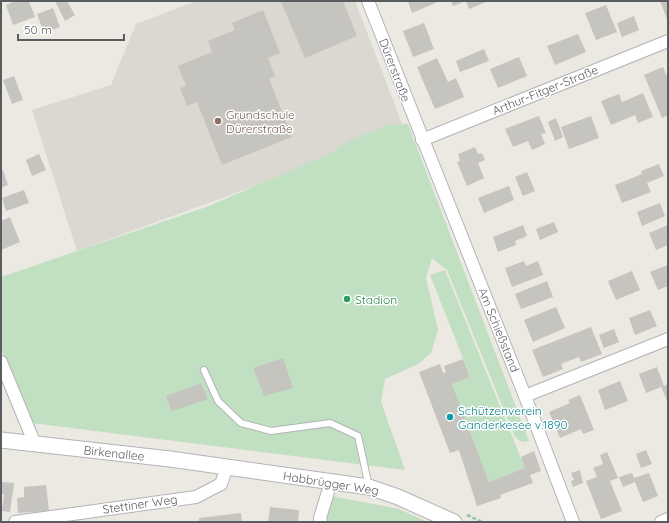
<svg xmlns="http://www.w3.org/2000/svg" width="669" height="523" viewBox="0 0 669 523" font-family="Quicksand,sans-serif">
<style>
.education{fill:#dad8d0}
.green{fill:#c1e0c1}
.building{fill:#c6c4be}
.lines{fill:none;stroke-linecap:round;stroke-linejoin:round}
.service-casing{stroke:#b2b4b7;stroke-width:8}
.minor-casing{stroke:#b2b4b7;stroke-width:14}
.tertiary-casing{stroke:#b2b4b7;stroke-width:17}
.path{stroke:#9ac0a7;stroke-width:2.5;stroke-dasharray:4 2;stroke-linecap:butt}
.service{stroke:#fff;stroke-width:6}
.minor{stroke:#fff;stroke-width:12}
.tertiary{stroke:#fff;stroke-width:15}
.education-dot{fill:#8d6e63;stroke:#fff;stroke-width:1.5}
.leisure-dot{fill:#2e9e5b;stroke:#fff;stroke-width:1.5}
.culture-dot{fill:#0f9aa8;stroke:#fff;stroke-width:1.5}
.labels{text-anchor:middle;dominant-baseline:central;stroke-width:3;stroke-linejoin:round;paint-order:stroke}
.street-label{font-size:12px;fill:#5a5d60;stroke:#fff}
.education-label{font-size:12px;fill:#785e54;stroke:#fff;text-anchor:start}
.leisure-label{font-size:12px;fill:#27864d;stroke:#fff;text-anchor:start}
.culture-label{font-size:12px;fill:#0d838f;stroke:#fff;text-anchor:start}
</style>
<rect width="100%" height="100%" fill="#ebe9e1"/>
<polygon class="education" points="196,1 355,1 405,131 77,251 32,110 111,85 136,24"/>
<g class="green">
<polygon points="408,124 529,441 522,442 515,437 447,270 432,258 426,278 438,330 431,353 418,364 385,379 381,402 405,470 32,423 1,349 1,277 209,206 327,155 347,142 388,125"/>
<polygon points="445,270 525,468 489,482 452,384 470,376 430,275"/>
<polygon points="331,496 399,509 427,522 325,522"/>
</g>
<g class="building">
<polygon points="16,1 29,1 35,17 13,25 6,5"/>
<polygon points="55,1 67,1 75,15 65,21"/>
<polygon points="343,1 357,36 305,58 281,2"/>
<polygon points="408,1 440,1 412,13"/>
<polygon points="451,1 486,1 486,2 469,9 466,1 453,6"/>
<polygon points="660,1 668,1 668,22"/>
<polygon points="606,5 617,32 596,40 585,13"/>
<polygon points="53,8 60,27 44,33 37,14"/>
<polygon points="263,10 280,53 268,58 275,76 269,79 292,137 222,165 197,102 187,106 180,88 186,86 178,66 212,52 208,41 235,30 232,23"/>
<polygon points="634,16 639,30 622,37 617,23"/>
<polygon points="424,23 434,49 413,57 403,31"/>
<polygon points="578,34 586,52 555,65 547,46"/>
<polygon points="484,49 489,61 460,72 456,61"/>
<polygon points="519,57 527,76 498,88 490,69"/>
<polygon points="437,58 448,82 456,78 464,97 435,109 417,67"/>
<polygon points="663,67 668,79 668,115 662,118 644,75"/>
<polygon points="14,76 23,100 12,104 3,80"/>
<polygon points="643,93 653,117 638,123 635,115 611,125 601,101 619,94 622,102"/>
<polygon points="539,116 546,133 541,134 545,144 532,150 528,141 513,147 505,129"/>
<polygon points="591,116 599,138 569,149 561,127"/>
<polygon points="556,118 563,137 555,141 548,122"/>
<polygon points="475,147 478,154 482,153 485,160 478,163 484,178 467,186 457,162 460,161 458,154"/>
<polygon points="39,154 46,170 32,176 26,160"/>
<polygon points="659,164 664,176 647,183 651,192 622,203 615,185 642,174 641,171"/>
<polygon points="1,170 3,170 8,185 1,188"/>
<polygon points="527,172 535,191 523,196 515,177"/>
<polygon points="509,186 514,200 484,213 478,198"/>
<polygon points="24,190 29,203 6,211 2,198"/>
<polygon points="660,203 665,216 642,226 637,212"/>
<polygon points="10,217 20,242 1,250 1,221"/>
<polygon points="554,222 558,232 540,240 536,229"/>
<polygon points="523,225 527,236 515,241 516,245 498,252 493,237"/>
<polygon points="668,225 668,245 656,250 649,233"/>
<polygon points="524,261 526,266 538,261 543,275 512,287 505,268"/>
<polygon points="668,265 668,286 658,290 650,272"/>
<polygon points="632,271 640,290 616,300 608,281"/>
<polygon points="547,281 553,297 521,309 515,294"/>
<polygon points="556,307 565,328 533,342 524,320"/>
<polygon points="650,310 657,326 635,335 629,318"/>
<polygon points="591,327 602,354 581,362 579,357 571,360 561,364 563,369 543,377 532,350"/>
<polygon points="614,329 619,342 604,348 599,335"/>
<polygon points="283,358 293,388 264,396 253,368"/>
<polygon points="463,359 470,377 452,384 489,482 525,468 521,457 534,451 541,471 530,475 533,483 500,495 501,498 477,506 459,450 450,453 419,372 440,364 443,373 446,372 444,366"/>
<polygon points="657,367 664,386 668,384 668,403 661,387 646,393 639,374"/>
<polygon points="620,381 628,401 605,410 598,390"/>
<polygon points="201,383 208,399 172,411 166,396"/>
<polygon points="580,395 594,430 583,434 581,429 560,438 549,412 570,403 568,400"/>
<polygon points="646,450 652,464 641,468 636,454"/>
<polygon points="607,452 618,478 610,481 622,511 601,519 586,481 597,477 593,468 603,464 600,455"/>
<polygon points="580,470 583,483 573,487 571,481 574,480 571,473"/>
<polygon points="632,473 634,478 649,473 658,496 643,502 635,482 623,487 619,477"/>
<polygon points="1,482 14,483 10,512 2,511 4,494 1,494"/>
<polygon points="46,485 49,511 18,513 17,498 24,497 24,487"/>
<polygon points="270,507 299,510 298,522 268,522"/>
<polygon points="241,513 242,522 199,522 199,518"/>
</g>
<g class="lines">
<g class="service-casing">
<polyline id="service" points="204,370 218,401 241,423 271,431 330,423 358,436 369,487"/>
</g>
<g class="minor-casing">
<g id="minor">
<polyline points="368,1 525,396 573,522"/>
<polyline points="422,140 668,41"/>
<polyline points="1,362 32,437 31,444"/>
<polyline points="525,396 668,339"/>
<polyline points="15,522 196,497 221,484 227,467"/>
<polyline points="321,522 320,518 331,482"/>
<polyline points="661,522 668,519"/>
</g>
</g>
<g class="tertiary-casing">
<polyline id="tertiary" points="1,440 170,459 369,487 398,497 454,522"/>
</g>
<polyline class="path" points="467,515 482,522"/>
<use href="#service" class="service"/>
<use href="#minor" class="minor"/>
<use href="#tertiary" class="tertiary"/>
</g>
<circle class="education-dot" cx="218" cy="121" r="4"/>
<circle class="leisure-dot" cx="347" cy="299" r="4"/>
<circle class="culture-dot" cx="450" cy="417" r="4"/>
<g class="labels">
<g class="street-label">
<text transform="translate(395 70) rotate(69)">Dürerstraße</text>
<text transform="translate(545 90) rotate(-22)">Arthur-Fitger-Straße</text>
<text transform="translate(499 330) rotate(68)">Am Schießstand</text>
<text transform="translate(114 453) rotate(6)">Birkenallee</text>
<text transform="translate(331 483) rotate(9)">Habbrügger Weg</text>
<text transform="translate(140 504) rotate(-8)">Stettiner Weg</text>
</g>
<g class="education-label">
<text x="226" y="114">Grundschule<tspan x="226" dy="14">Dürerstraße</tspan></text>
</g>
<g class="leisure-label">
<text x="355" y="299">Stadion</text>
</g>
<g class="culture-label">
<text x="458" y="410">Schützenverein<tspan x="458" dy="14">Ganderkesee v.1890</tspan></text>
</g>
</g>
<rect width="669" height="523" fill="none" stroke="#5a5d60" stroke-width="4"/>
<path d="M18 34v6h106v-6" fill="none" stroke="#5a5d60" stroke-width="2"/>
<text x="24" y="34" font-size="12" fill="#5a5d60" stroke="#ffffff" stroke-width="3" paint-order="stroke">50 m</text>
</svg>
